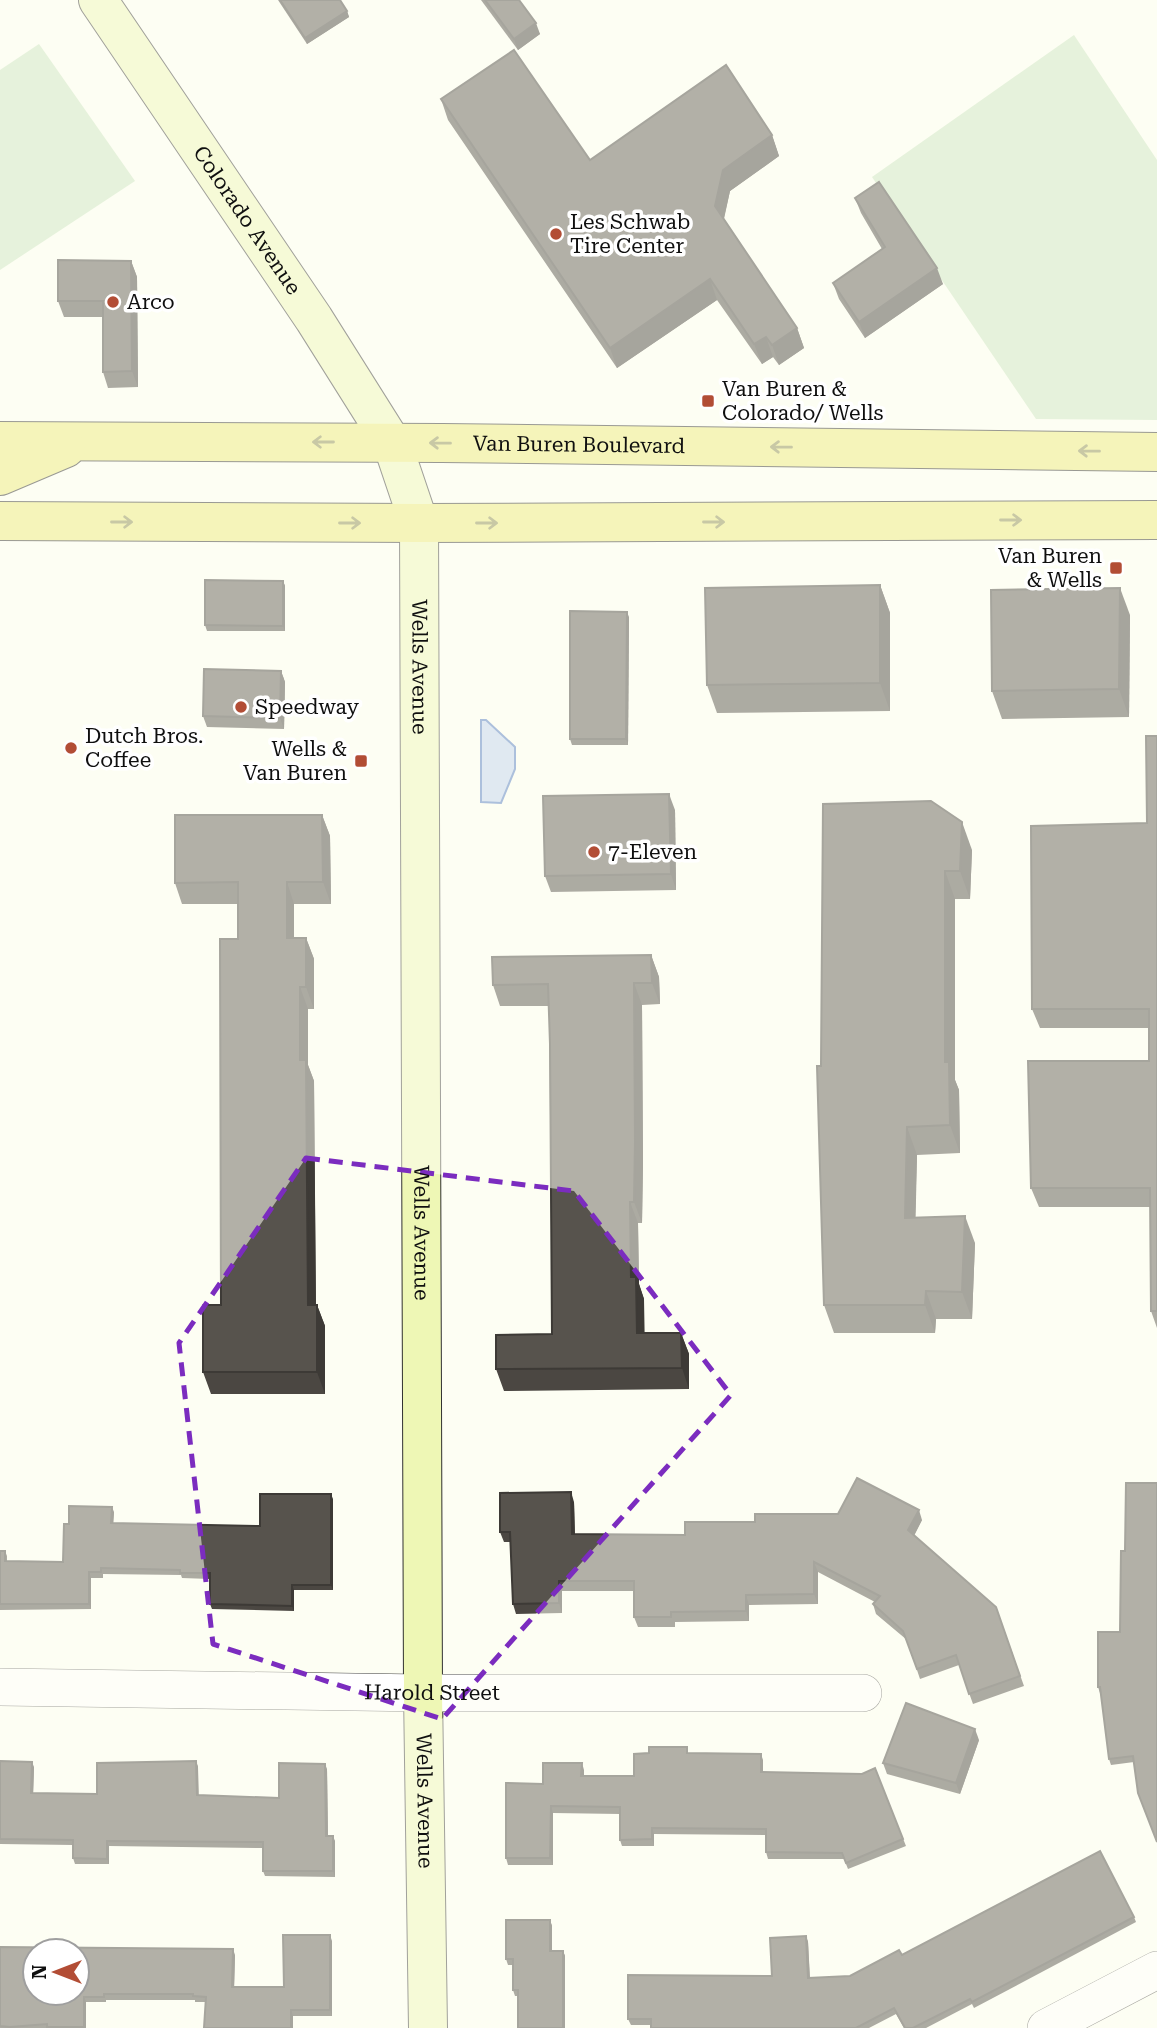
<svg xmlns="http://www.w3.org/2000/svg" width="1157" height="2028" viewBox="0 0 1157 2028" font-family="'Roboto Serif',serif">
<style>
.green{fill:#cae5c0}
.water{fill:#bdd1f0;stroke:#4b76c0;stroke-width:2}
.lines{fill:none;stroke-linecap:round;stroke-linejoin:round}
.street-casing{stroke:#424242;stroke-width:38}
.secondary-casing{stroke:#313131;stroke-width:40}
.primary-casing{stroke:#202020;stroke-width:40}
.street{stroke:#fff;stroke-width:37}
.secondary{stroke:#eef7b5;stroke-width:38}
.primary{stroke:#eae977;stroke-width:38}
.wall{fill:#4b4742}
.shaded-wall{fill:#3d3a36}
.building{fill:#57534d;stroke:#3d3a36;stroke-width:2;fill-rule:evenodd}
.oneway{stroke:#878748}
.marked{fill:none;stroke:#7b2cbf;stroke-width:5;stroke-dasharray:14 9;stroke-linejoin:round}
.poi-dot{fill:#b24d35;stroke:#fff;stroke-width:2.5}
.labels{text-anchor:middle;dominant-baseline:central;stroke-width:7;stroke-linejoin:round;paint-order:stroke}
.street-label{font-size:21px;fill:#0f0f0f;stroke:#fff}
.poi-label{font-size:21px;fill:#0f0f0f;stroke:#fff;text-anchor:start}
</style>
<rect width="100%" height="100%" fill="#fdfef3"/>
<g class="green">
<polygon points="1074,35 1157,160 1157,420 1036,419 872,177"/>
<polygon points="39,44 135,181 0,270 0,70"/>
</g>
<polygon class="water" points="481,720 486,720 515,747 515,769 501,803 481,802"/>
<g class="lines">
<g class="street-casing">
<g id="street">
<path id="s1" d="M 0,1687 L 423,1693 L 863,1693"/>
<polyline points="1046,2028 1157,1970"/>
</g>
</g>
<g class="secondary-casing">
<g id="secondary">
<path id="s2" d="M 98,0 L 314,319 L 392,443 L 419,523 L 423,1693 L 428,2028"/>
</g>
</g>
<g class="primary-casing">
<g id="primary">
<path id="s3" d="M 0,441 L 442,443 L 1157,452"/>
<polyline points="0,476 66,448"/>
<polyline points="0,521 419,523 1157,520"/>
</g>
</g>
<use href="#street" class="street"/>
<use href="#secondary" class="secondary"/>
<use href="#primary" class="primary"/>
</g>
<g class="wall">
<polygon points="278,0 340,0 347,11 349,17 307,44"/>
<polygon points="481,0 519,0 540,34 518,50"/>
<polygon points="441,99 590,160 772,135 779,156 730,191 724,219 797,328 804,348 779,365 773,357 762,364 717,300 617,368 448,120"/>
<polygon points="855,198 943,284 865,338 839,299 833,283 882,249 861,213"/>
<polygon points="131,261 137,277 138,387 108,388 103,372 103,317 64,317 58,301"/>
<polygon points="283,581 285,586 285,631 207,631 205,625"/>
<polygon points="880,585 890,613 890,711 717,713 707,685"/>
<polygon points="1130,615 1129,717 1002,719 992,691"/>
<polygon points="629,617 628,745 572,745 570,739"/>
<polygon points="281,671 285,682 284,729 207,727 203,716"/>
<polygon points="1157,736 1157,1328 1151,1311 1150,1207 1039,1207 1031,1188 1149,1061 1149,1028 1040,1028 1032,1009 1147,823"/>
<polygon points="823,804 972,850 970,899 955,899 955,1080 959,1090 960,1153 917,1155 915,1217 975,1243 972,1319 936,1319 935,1333 834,1333 824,1305 821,1066"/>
<polygon points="675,810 676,890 551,892 545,876"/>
<polygon points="322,815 330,836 331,904 294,904 294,938 306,938 314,959 314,1009 308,1009 308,1065 314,1081 316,1305 317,1305 325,1326 325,1394 211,1394 203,1372 221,1305 238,939 238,904 182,904 175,883"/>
<polygon points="651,955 659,977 660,1004 642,1005 643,1163 642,1223 638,1223 639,1284 644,1299 644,1333 681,1333 689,1354 689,1389 504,1391 496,1369 552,1334 549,1006 500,1006 493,985"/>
<polygon points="333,1499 333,1590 294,1590 294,1611 212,1609 210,1604 210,1579 182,1578 181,1575 103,1574 103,1578 91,1578 91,1609 0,1610 0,1551 5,1551 7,1556 7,1561 63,1562 69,1524 114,1512 113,1523 260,1526"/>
<polygon points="574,1502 575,1534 685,1535 922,1520 914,1535 996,1607 1024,1686 973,1704 959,1665 920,1679 907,1640 876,1614 873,1604 875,1602 818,1572 818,1604 749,1605 749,1621 675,1622 675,1627 638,1627 634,1617 634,1591 562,1591 562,1613 516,1614 513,1604 511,1542 504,1542 500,1532"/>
<polygon points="1120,1632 1134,1762 1111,1765 1109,1759 1101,1693 1100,1693 1098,1687"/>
<polygon points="979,1740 960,1794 887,1774 883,1763"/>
<polygon points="687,1747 688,1753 763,1760 763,1772 862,1774 875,1768 906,1846 848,1869 844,1859 768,1859 766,1852 766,1835 654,1834 654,1846 622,1846 620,1840 620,1814 553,1813 553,1865 508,1865 506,1858 543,1784 584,1770 584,1776 634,1776 649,1753"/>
<polygon points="0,1761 34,1767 33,1793 97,1794 196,1761 198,1767 198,1795 279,1798 327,1769 328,1836 335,1841 335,1877 265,1876 263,1871 263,1848 109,1846 109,1864 75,1864 73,1858 73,1845 0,1844"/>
<polygon points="1134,1917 1136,1922 974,2008 972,2004 926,2028 904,2028 896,2014 869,2028 651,2028 651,2025 631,2025 628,2019 772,1976 806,1936 808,1942 810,1978 850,1976 902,1955"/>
<polygon points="550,1920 552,1926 552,1951 563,1951 565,1956 565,2028 518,1996 515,1996 513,1990 513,1965 508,1965 506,1959"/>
<polygon points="332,1941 332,2016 293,2016 293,2028 206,2002 195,2002 195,2000 106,2000 106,2002 86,2002 86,2028 0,2028 0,1947 235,1955 234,1987 284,1987"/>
</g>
<g class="shaded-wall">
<polygon points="347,11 349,17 307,44 305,38"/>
<polygon points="536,23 540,34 518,50 514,39"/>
<polygon points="772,135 779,156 730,191 722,226 715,206 723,170"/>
<polygon points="131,261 137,277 138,387 132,371"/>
<polygon points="937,268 943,284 865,338 859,322"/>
<polygon points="710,279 717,300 617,368 610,348"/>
<polygon points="797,328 804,348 779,365 772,345"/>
<polygon points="766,337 773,357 762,364 754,344"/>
<polygon points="283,581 285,586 285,631 283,626"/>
<polygon points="880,585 890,613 890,711 880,683"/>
<polygon points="1120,588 1130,615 1129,717 1119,689"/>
<polygon points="627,612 629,617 628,745 626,739"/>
<polygon points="281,671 285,682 284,729 280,718"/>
<polygon points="669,794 675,810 676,890 671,874"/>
<polygon points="322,815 330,836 331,904 323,882"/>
<polygon points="962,822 972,850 970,899 960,871"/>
<polygon points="945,871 955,899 955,1080 959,1090 960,1153 950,1125 945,1062"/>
<polygon points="287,882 294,904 294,959 287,938"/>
<polygon points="306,938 314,959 314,1009 306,987"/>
<polygon points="651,955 659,977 660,1004 652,983"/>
<polygon points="634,983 642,1005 643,1163 642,1223 634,1202"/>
<polygon points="300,987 308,1009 308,1065 314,1081 316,1326 308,1305 300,1060"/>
<polygon points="907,1127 917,1155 915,1245 905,1218"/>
<polygon points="630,1202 638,1223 639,1284 644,1299 645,1355 637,1333 631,1277"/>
<polygon points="965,1216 975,1243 972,1319 962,1292"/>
<polygon points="926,1291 936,1319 935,1333 925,1305"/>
<polygon points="317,1305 325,1326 325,1394 317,1372"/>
<polygon points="681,1333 689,1354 689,1389 682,1368"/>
<polygon points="571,1492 574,1502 575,1544 572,1534"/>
<polygon points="331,1494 333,1499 333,1590 331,1585"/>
<polygon points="112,1507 114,1512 113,1529 111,1523"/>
<polygon points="919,1510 922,1520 912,1540 908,1530"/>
<polygon points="814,1562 818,1572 818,1604 814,1594"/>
<polygon points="89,1572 91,1578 91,1609 89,1604"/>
<polygon points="559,1581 562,1591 562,1613 559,1603"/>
<polygon points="292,1585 294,1590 294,1611 292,1606"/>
<polygon points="746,1595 749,1605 749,1621 746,1611"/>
<polygon points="975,1729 979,1740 960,1794 956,1783"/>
<polygon points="761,1754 763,1760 763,1779 761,1772"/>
<polygon points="196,1761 198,1767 199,1800 197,1795"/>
<polygon points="32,1762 34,1767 33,1799 31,1793"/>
<polygon points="582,1763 584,1770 584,1783 581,1776"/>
<polygon points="325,1764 327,1769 328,1841 326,1836"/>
<polygon points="551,1806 553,1813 553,1865 550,1858"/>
<polygon points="652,1828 654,1834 654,1846 652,1839"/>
<polygon points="333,1836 335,1841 335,1877 333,1871"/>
<polygon points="107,1841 109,1846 109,1864 107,1859"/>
<polygon points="550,1920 552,1926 552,1956 550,1951"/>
<polygon points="330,1935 332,1941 332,2016 330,2010"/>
<polygon points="806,1936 808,1942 810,1984 808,1978"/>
<polygon points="233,1949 235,1955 234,1992 232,1987"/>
<polygon points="563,1951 565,1956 565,2028 563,2028"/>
<polygon points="84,1997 86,2002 86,2028 84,2027"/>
<polygon points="291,2010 293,2016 293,2028 291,2028"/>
</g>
<g class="building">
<polygon points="280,0 340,0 347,11 305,38"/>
<polygon points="485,0 519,0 536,23 514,39"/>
<polygon points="514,50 590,160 726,65 772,135 723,170 715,206 797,328 772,345 766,337 754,344 710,279 610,348 441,99"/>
<polygon points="879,182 937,268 859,322 833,283 885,247 855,198"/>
<polygon points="58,260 131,261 132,371 103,372 103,301 58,301"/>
<polygon points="205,580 283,581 283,626 205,625"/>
<polygon points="880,585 880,683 707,685 705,588"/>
<polygon points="1120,588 1119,689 992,691 991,590"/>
<polygon points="570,611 627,612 626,739 570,739"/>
<polygon points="204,669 281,671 280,718 203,716"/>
<polygon points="1146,736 1157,736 1157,1311 1151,1311 1150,1188 1031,1188 1028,1061 1149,1061 1149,1009 1032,1009 1031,826 1147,823"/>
<polygon points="669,794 671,874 545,876 543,796"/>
<polygon points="931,801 962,822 960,871 945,871 945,1062 949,1062 950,1125 907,1127 905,1218 965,1216 962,1292 926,1291 925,1305 824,1305 817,1066 821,1066 823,804"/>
<polygon points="175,815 322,815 323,882 287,882 287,938 306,938 306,987 300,987 300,1060 306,1060 308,1305 317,1305 317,1372 203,1372 203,1305 221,1305 220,939 238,939 238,882 175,883"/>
<polygon points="651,955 652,983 634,983 635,1141 634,1202 630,1202 631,1277 636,1277 637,1333 681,1333 682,1368 496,1369 496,1335 552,1334 550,1044 548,984 493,985 492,957"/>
<polygon points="857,1478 919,1510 908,1530 996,1607 1020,1676 969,1694 956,1655 917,1669 903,1631 873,1604 880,1596 814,1562 814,1594 746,1595 746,1611 671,1612 671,1617 634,1617 634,1581 559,1581 559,1603 513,1604 510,1532 500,1532 500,1493 571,1492 572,1534 685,1535 685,1522 755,1522 755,1514 838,1514"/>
<polygon points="1126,1483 1157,1483 1157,1842 1138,1793 1133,1756 1109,1759 1100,1687 1098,1687 1098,1632 1120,1632 1121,1551 1125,1551"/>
<polygon points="260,1494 331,1494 331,1585 292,1585 292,1606 210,1604 210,1573 180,1573 180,1570 101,1568 101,1572 89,1572 89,1604 0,1604 0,1551 5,1551 5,1561 63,1562 64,1524 69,1524 69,1506 112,1507 111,1523 260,1526"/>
<polygon points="906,1703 975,1729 956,1783 883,1763"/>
<polygon points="649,1747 687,1747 687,1753 761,1754 761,1772 862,1774 875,1768 903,1839 846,1863 842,1853 766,1852 766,1829 652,1828 652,1839 620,1840 620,1807 551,1806 550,1858 506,1858 506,1783 543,1784 543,1763 582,1763 581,1776 634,1776 634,1754 649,1753"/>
<polygon points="0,1761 32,1762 31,1793 97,1794 97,1763 196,1761 197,1795 279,1798 279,1763 325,1764 326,1836 333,1836 333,1871 263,1871 263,1842 107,1841 107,1859 73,1858 73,1840 0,1839"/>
<polygon points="1100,1851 1134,1917 972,2002 970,1999 913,2028 905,2028 894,2008 856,2028 651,2028 651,2019 628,2019 628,1975 772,1976 770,1938 806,1936 808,1978 850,1976 899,1950 902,1955"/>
<polygon points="506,1920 550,1920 550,1951 563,1951 563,2028 518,2028 518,1990 513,1990 513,1959 506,1959"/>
<path d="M 283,1935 L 330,1935 L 330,2010 L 291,2010 L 291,2028 L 204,2028 L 206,1997 L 193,1996 L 193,1994 L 104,1994 L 104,1997 L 84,1997 L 84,2027 L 47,2027 L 47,2024 L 10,2027 L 0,2026 L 0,1947 L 233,1949 L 232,1987 L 284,1987 ZM 35,1951 L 77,1951 L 77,1993 L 35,1993 Z"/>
</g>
<defs><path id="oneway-shaft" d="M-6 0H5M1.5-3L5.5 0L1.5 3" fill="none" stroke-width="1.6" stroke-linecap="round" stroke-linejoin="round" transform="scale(1.75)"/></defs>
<g class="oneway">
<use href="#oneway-shaft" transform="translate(323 442) rotate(-180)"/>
<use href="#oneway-shaft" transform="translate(440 443) rotate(-179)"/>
<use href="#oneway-shaft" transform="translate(781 447) rotate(-179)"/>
<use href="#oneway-shaft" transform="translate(1089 451) rotate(-179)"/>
<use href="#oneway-shaft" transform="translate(1011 520)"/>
<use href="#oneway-shaft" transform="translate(122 522)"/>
<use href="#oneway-shaft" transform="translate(714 522)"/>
<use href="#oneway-shaft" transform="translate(350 523)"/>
<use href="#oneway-shaft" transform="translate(487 523)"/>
</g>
<path d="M0 0H1157V2028H0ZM 306,1158 L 574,1191 L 731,1395 L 442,1719 L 213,1644 L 179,1343 Z" fill="#fdfef3" fill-opacity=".55" fill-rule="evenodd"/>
<path class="marked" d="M 306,1158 L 574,1191 L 731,1395 L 442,1719 L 213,1644 L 179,1343 Z"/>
<g class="poi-dot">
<circle cx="556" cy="234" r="7"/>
<circle cx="113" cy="302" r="7"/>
<rect x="701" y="394" width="14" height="14" rx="3.5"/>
<rect x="1109" y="561" width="14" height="14" rx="3.5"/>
<circle cx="241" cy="707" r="7"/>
<circle cx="71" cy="748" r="7"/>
<rect x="354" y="754" width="14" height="14" rx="3.5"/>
<circle cx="594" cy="852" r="7"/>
</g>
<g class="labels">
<g class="street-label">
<text stroke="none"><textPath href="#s2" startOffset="266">Colorado Avenue</textPath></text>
<text stroke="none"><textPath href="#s3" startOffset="579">Van Buren Boulevard</textPath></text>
<text stroke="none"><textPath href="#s2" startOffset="760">Wells Avenue</textPath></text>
<text stroke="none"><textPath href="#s2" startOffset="1326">Wells Avenue</textPath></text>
<text stroke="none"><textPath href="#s1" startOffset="432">Harold Street</textPath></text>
<text stroke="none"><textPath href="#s2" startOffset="1894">Wells Avenue</textPath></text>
</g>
<g class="poi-label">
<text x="570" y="222">Les Schwab<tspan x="570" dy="24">Tire Center</tspan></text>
<text x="127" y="302">Arco</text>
<text x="722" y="389">Van Buren &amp;<tspan x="722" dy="24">Colorado/ Wells</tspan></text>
<text x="1102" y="556" text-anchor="end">Van Buren<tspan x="1102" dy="24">&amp; Wells</tspan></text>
<text x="255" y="707">Speedway</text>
<text x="85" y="736">Dutch Bros.<tspan x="85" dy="24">Coffee</tspan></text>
<text x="347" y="749" text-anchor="end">Wells &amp;<tspan x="347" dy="24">Van Buren</tspan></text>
<text x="608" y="852">7-Eleven</text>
</g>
</g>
<g transform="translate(56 1972) rotate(270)"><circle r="33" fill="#ffffff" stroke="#9f9f9f" stroke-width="2"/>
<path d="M0-5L12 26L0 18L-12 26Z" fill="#b24d35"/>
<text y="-10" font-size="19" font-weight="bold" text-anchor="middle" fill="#0f0f0f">N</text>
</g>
</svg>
